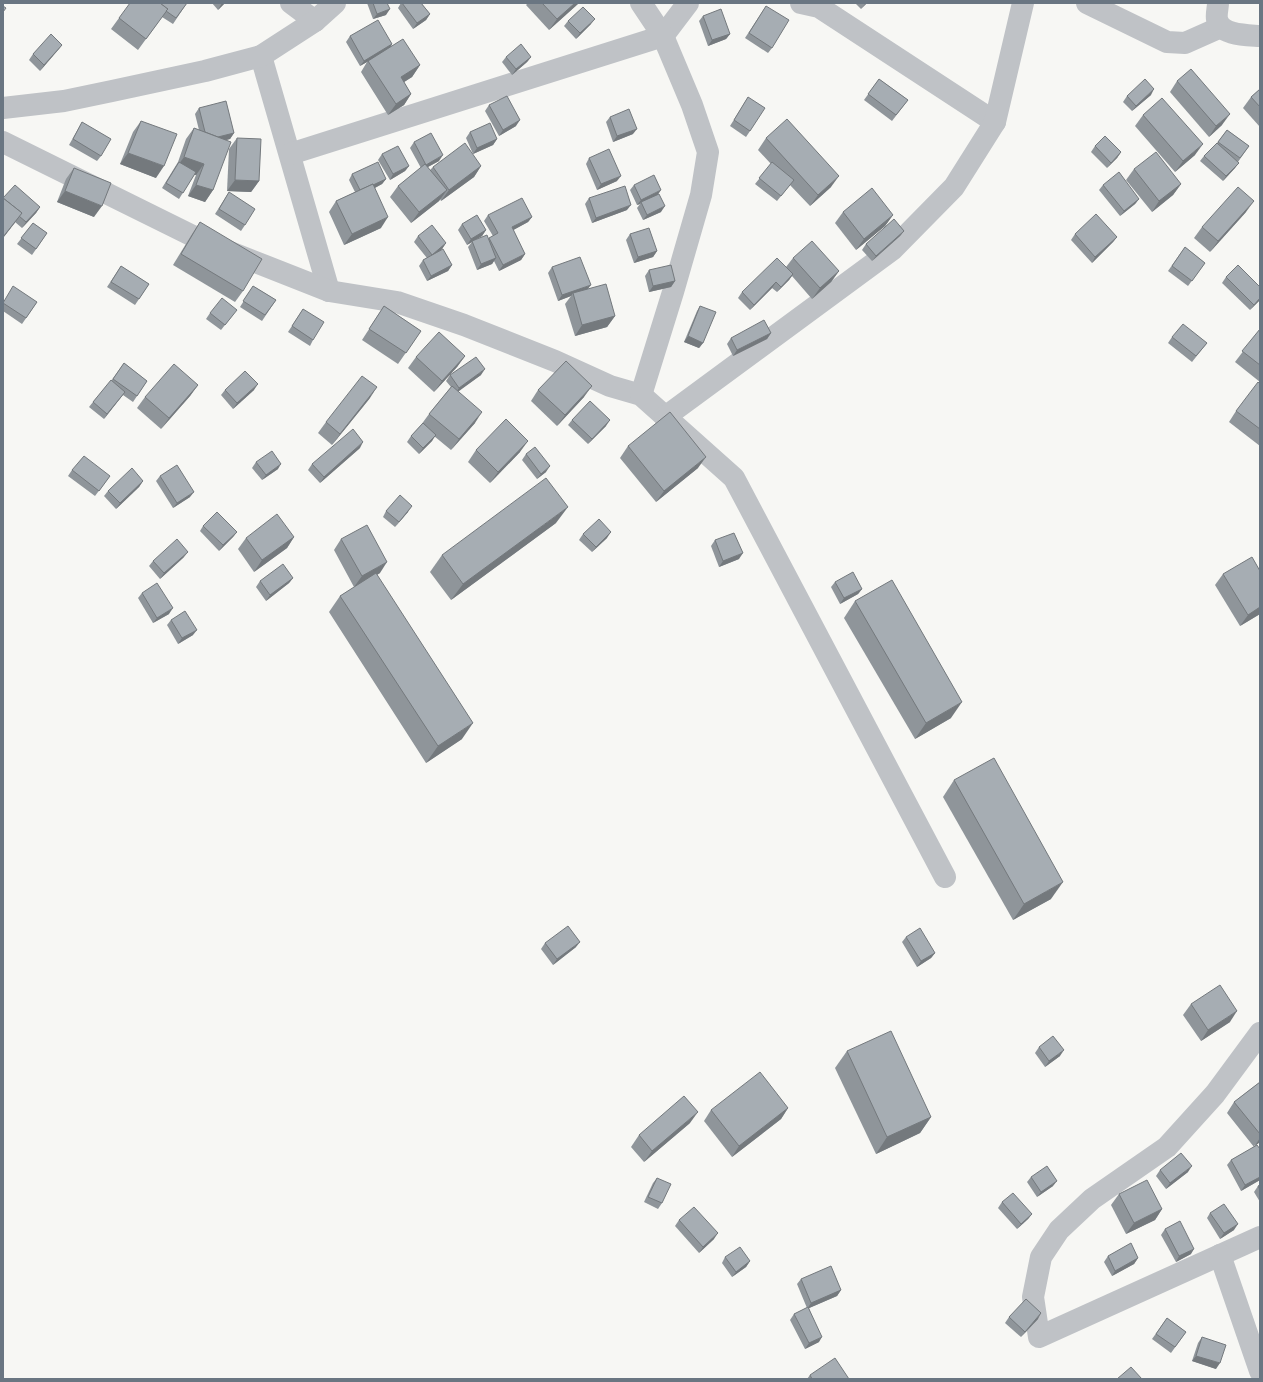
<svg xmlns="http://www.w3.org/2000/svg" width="1263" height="1382" viewBox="0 0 1263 1382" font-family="Commissioner,sans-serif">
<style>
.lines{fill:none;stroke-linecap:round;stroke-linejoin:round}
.minor{stroke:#bfc2c6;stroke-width:22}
.wall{fill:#8f959a}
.shaded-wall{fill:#74797d}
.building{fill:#a6adb3;stroke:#74797d}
</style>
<rect width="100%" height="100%" fill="#f7f7f4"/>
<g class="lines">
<g class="minor">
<polyline points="291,3 315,21"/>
<polyline points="801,3 819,7 995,122"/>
<polyline points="1087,3 1167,42 1185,43 1221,27"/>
<path d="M 1218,3 C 1218,8 1216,14 1217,19 C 1220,36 1248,35 1260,36"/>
<polyline points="261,56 329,291"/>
<polyline points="3,108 64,101 112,91 205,71 261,56 315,21 335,3"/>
<polyline points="3,142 207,243 329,291 397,302 464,325 555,361 610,386 641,395 734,478 945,877"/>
<polyline points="290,154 663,36 688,3"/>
<polyline points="641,395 673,292 701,195 708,152 692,105 663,36 641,3"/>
<polyline points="665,417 892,250 954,187 995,122 1023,3"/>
<polyline points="1260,1033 1215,1094 1167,1147 1092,1199 1059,1230 1041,1257 1033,1297 1039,1337 1260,1237"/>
<polyline points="1220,1255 1260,1371"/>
</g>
</g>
<g class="wall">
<polygon points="187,3 173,24 162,17 138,50 111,29 119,18"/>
<polygon points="212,3 225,3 218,10"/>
<polygon points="367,3 387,3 386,15 373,19"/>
<polygon points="401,3 421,3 430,14 426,20 413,29 398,8"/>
<polygon points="528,3 579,3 549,30 526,5"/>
<polygon points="855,3 867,3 861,9"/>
<polygon points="766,6 772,48 768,53 745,38"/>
<polygon points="703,16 730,34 726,39 708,46 699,21"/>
<polygon points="568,21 591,24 576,39 564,26"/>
<polygon points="350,36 392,44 391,46 420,65 412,77 404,82 411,94 404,105 388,115 361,72 367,62 360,66 346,42"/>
<polygon points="62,45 58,50 40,71 29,60 33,54"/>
<polygon points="506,57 531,57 527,62 512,75 502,62"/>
<polygon points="879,79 908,100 892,121 864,100"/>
<polygon points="1177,81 1222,125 1209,137 1170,92"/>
<polygon points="1260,89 1260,127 1243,108 1251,97"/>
<polygon points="1151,95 1132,111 1123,102 1127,96"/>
<polygon points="748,97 750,131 746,137 730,126"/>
<polygon points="489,105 516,126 499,136 485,111"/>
<polygon points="199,108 234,133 230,139 226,140 213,190 205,202 188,196 196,175 194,175 179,199 162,188 178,162 186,139 194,128 199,130 195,114"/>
<polygon points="1143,115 1195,155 1175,172 1135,126"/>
<polygon points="610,117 633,134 613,142 606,122"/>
<polygon points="141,121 156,178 120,164 133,132"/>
<polygon points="82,122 101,156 97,161 69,145"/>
<polygon points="1227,130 1249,146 1238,162 1235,168 1223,181 1200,161 1204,156 1217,143"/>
<polygon points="470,132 497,139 493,145 473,154 466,138"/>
<polygon points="237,138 259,181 251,192 227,191 229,149"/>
<polygon points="766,138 831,187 810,206 790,185 777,201 755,184 771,164 758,150"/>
<polygon points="414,142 439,161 428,167 430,170 433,167 481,166 474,177 441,201 440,199 439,201 411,223 390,197 398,186 421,168 410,148"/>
<polygon points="1095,146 1121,152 1117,158 1107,168 1091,152"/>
<polygon points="382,154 409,166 405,171 390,180 378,160"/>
<polygon points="589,158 617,181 597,190 586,164"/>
<polygon points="74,168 94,217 57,202 66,179"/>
<polygon points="1134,169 1181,184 1173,195 1152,212 1126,180"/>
<polygon points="352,174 386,179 382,184 375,188 381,228 344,245 329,212 336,201 355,192 349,180"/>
<polygon points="634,185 658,195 661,212 643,220 637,208 640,204 637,205 630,190"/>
<polygon points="1103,185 1139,199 1135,204 1120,216 1099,190"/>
<polygon points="229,192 245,225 241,231 215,214"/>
<polygon points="3,198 40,207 36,213 22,228 15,222 3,238"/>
<polygon points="589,198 627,210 592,223 585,204"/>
<polygon points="843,212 893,215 885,226 856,250 835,223"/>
<polygon points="1246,212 1210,252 1194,238 1202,227"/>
<polygon points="488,215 532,217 528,222 513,230 525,254 521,260 499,271 494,261 492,264 477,270 468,247 472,242 467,245 458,230 462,224 486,230 482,236 475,240 488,239 493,236 484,221"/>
<polygon points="200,222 243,291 235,302 173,265 192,234"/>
<polygon points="33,223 47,233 32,255 17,244"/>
<polygon points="904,231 900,236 872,261 862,250 866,244"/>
<polygon points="630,234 657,251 653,257 634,263 626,240"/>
<polygon points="1075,234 1117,237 1113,242 1092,263 1071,240"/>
<polygon points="418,236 446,243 442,249 440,251 452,265 448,271 427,281 419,266 423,260 427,258 414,242"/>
<polygon points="1185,247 1205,263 1188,286 1168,271"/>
<polygon points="793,258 839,271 831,282 812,299 792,276 789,280 777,292 772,288 750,310 738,298 742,292 786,267"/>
<polygon points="121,266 149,284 135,305 107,287"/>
<polygon points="552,267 587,289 615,316 607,327 575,336 565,304 571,296 558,301 548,273"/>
<polygon points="649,270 675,281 671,287 649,292 645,276"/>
<polygon points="1226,277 1260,300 1250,310 1222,283"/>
<polygon points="253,286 276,300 262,321 240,307"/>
<polygon points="3,302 37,302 22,324 3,311"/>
<polygon points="384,306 421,331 398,364 362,340"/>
<polygon points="700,306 703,343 699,348 684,342 697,311"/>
<polygon points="303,309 313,340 310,346 288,332"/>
<polygon points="210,313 233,315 221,330 206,319"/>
<polygon points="1260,329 1260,382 1235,362"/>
<polygon points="771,333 767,339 733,356 727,344 731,338"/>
<polygon points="1172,337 1207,343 1192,362 1168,343"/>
<polygon points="465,356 457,367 434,392 408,368 416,357"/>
<polygon points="124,363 147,381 133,402 123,395 104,419 89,407 93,402 111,381"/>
<polygon points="450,375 481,375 458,391 475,423 451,450 434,436 432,441 419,454 407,442 411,436 421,425 429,414 451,387 446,381"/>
<polygon points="1260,384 1260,446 1229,422 1236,411"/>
<polygon points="198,385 190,396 161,429 137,408 145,397"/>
<polygon points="225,390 254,390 233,409 221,395"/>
<polygon points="538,390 584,397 557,426 531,401"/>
<polygon points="370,398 332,445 318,433 326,422"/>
<polygon points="572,420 606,426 588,444 568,425"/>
<polygon points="628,446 698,468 656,502 620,458"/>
<polygon points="360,448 320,483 308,470 312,464"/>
<polygon points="476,450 520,452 490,483 468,462"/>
<polygon points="526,454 546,472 537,479 522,460"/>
<polygon points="256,462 278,469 262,480 252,468"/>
<polygon points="72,470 110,476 95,496 68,476"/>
<polygon points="160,476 190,497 173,508 156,481"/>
<polygon points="143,481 139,487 116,509 104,496 108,491"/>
<polygon points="386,511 408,512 395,527 383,517"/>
<polygon points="556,523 451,600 430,572 442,555"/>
<polygon points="203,526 237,532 233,537 219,551 200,531"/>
<polygon points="583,534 607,538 592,552 579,540"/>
<polygon points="294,537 287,548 254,572 238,549 246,538"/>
<polygon points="341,539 380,573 377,575 462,739 426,763 329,612 340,596 358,585 354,587 334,550"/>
<polygon points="715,540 739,559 719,567 711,546"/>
<polygon points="184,557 160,579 149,566 153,561"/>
<polygon points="1260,571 1260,614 1240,626 1215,585 1223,574"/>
<polygon points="293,578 289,583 266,601 256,587 260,581"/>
<polygon points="835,582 862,589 858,594 840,604 831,587"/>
<polygon points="142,593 169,614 153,623 138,598"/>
<polygon points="855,601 951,718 915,739 844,618"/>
<polygon points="171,620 193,635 178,644 167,625"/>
<polygon points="954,780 1051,899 1013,920 943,797"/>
<polygon points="906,937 935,953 931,958 917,967 902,942"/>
<polygon points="545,943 576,947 553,965 541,949"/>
<polygon points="1191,1004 1230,1022 1201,1041 1183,1015"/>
<polygon points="1039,1047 1060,1056 1045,1067 1035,1053"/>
<polygon points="847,1051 931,1117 920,1133 876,1154 835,1068"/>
<polygon points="1260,1082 1260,1142 1254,1146 1260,1180 1241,1191 1227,1165 1231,1160 1254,1147 1227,1113 1234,1102"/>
<polygon points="788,1108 781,1119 732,1157 704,1121 711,1110"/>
<polygon points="690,1123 644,1162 631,1147 639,1135"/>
<polygon points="1160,1170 1188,1172 1166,1189 1156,1176"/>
<polygon points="1031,1177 1053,1186 1037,1197 1027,1182"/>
<polygon points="657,1178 662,1203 658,1209 644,1202 653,1183"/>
<polygon points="1260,1185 1260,1202 1254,1192 1258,1186"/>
<polygon points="1119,1194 1162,1209 1155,1220 1126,1234 1111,1205"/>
<polygon points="1002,1202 1032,1214 1028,1219 1017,1229 998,1208"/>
<polygon points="1210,1213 1234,1230 1220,1239 1207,1218"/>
<polygon points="679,1220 714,1239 699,1253 675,1226"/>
<polygon points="1165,1229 1191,1254 1176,1262 1161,1235"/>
<polygon points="1108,1256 1138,1258 1134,1264 1112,1276 1104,1262"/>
<polygon points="725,1257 750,1261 746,1267 732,1277 722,1263"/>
<polygon points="801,1279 841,1290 837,1296 809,1308 819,1342 805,1349 790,1320 794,1314 807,1308 797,1284"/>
<polygon points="1009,1317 1038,1319 1021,1337 1005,1323"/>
<polygon points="1167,1318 1186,1332 1171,1353 1152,1339"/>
<polygon points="1202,1337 1216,1369 1192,1361 1198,1343"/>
<polygon points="810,1375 849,1379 807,1379"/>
</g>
<g class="shaded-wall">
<polygon points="222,3 225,3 218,10"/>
<polygon points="575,3 579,3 549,30 557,19"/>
<polygon points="866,3 867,3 861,9"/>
<polygon points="390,9 386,15 373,19 377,14"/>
<polygon points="430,14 426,20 413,29 417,23"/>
<polygon points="595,19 591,24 576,39 580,33"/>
<polygon points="730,34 726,39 708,46 712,40"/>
<polygon points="392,44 389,50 368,61 367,62 360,66 364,61"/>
<polygon points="62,45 58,50 40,71 44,65"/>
<polygon points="531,57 527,62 512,75 516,69"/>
<polygon points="420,65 412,77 393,89 401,77"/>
<polygon points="1154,89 1151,95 1132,111 1136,106"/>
<polygon points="411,94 404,105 388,115 396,104"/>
<polygon points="1230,114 1222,125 1209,137 1216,126"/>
<polygon points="520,120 516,126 499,136 503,130"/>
<polygon points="637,129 633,134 613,142 617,136"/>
<polygon points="234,133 230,139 203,146 207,140"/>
<polygon points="497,139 493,145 473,154 477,148"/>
<polygon points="1203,144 1195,155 1175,172 1183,161"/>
<polygon points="1121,152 1117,158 1107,168 1111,163"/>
<polygon points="128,153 164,166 156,178 120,164"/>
<polygon points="443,155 439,161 422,170 426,165"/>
<polygon points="184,157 204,164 196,175 176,168"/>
<polygon points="1239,163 1235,168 1223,181 1226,176"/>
<polygon points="409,166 405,171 390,180 393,174"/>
<polygon points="481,166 474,177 441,201 449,190"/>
<polygon points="621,176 617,181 597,190 601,184"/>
<polygon points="839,176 831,187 810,206 818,195"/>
<polygon points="386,179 382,184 357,197 361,191"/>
<polygon points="235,180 259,181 251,192 227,191"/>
<polygon points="1181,184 1173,195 1152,212 1159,201"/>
<polygon points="196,185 213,190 205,202 188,196"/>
<polygon points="447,190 439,201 411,223 419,212"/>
<polygon points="661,190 657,196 641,202 640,204 637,205 641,200"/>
<polygon points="65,191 102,206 94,217 57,202"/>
<polygon points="1139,199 1135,204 1120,216 1124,211"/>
<polygon points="1254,201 1246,212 1210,252 1218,241"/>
<polygon points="631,205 627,210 592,223 596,218"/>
<polygon points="665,206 661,212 643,220 647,215"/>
<polygon points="40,207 36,213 22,228 26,222"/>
<polygon points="22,213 14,224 3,238 3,237"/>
<polygon points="893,215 885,226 856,250 864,239"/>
<polygon points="388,217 381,228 344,245 352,234"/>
<polygon points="532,217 528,222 508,233 512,227"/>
<polygon points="486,230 482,236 467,245 471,239"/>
<polygon points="904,231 900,236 872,261 876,256"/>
<polygon points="1117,237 1113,242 1092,263 1095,257"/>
<polygon points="446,243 442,249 428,260 432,255"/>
<polygon points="657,251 653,257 634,263 638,257"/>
<polygon points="525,254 521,260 499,271 503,265"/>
<polygon points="496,258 492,264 477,270 481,264"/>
<polygon points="452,265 448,271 427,281 431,276"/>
<polygon points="839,271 831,282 812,299 820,288"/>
<polygon points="793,274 789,280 777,292 781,287"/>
<polygon points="675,281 671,287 649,292 653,286"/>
<polygon points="776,282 772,288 750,310 754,305"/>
<polygon points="591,285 587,290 573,293 571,296 558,301 562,295"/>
<polygon points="1260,298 1260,300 1250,310 1254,305"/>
<polygon points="615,316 607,327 575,336 582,325"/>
<polygon points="771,333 767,339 733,356 737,350"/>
<polygon points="688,336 703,343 699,348 684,342"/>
<polygon points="465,356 457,367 434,392 442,381"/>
<polygon points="485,369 481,375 455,394 459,388"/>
<polygon points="258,384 254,390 233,409 237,403"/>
<polygon points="198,385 190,396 161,429 169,418"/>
<polygon points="592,386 584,397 557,426 565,415"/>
<polygon points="377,387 370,398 332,445 340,434"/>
<polygon points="125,392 121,397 104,419 107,414"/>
<polygon points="482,412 475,423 451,450 459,439"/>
<polygon points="610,420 606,426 588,444 592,439"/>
<polygon points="436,435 432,441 419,454 423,448"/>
<polygon points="528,441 520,452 490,483 498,472"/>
<polygon points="363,442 360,448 320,483 324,477"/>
<polygon points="706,457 698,468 656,502 664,491"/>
<polygon points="281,464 278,469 262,480 266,475"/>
<polygon points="550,466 546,472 537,479 541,474"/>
<polygon points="143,481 139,487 116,509 120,503"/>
<polygon points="194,492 190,497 173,508 177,503"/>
<polygon points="412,506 408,512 395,527 399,522"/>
<polygon points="568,507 556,523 451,600 463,584"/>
<polygon points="237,532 233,537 219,551 223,545"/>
<polygon points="611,532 607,538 592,552 596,547"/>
<polygon points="294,537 287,548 254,572 262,560"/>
<polygon points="188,552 184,557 160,579 164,573"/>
<polygon points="743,553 739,559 719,567 723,561"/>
<polygon points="387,562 380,573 354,587 362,576"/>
<polygon points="293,578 289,583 266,601 270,595"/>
<polygon points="862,589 858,594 840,604 844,598"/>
<polygon points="1260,607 1260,614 1240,626 1248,615"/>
<polygon points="173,608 169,614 153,623 157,618"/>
<polygon points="197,630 193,635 178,644 182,638"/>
<polygon points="962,702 951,718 915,739 926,723"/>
<polygon points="473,723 462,739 426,763 438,746"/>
<polygon points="1063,882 1051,899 1013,920 1024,904"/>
<polygon points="580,942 576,947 553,965 557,959"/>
<polygon points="935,953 931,958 917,967 921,961"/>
<polygon points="1237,1011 1230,1022 1201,1041 1208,1030"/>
<polygon points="1064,1050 1060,1056 1045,1067 1049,1061"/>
<polygon points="788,1108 781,1119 732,1157 739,1146"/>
<polygon points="698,1112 690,1123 644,1162 652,1151"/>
<polygon points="931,1117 920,1133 876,1154 887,1137"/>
<polygon points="1260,1138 1260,1142 1254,1147"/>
<polygon points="1192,1166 1188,1172 1166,1189 1170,1183"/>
<polygon points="1260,1177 1260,1180 1241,1191 1245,1185"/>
<polygon points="1057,1181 1053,1186 1037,1197 1041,1192"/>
<polygon points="1162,1209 1155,1220 1126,1234 1134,1223"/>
<polygon points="1032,1214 1028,1219 1017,1229 1021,1224"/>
<polygon points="1238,1224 1234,1230 1220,1239 1224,1233"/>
<polygon points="718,1233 714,1239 699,1253 703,1247"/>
<polygon points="1194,1249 1191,1254 1176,1262 1179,1256"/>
<polygon points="1138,1258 1134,1264 1112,1276 1115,1271"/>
<polygon points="750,1261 746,1267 732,1277 736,1272"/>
<polygon points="841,1290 837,1296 807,1309 811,1303"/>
<polygon points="1041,1313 1038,1319 1021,1337 1025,1332"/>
<polygon points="822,1337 819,1342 805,1349 809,1343"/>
<polygon points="1196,1356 1220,1363 1216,1369 1192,1361"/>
</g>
<g class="building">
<polygon points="130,3 160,3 168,9 146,39 119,18"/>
<polygon points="160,3 187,3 176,18 166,11 168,9"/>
<polygon points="373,3 387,3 390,9 377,14"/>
<polygon points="402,3 421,3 430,14 417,23"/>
<polygon points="542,3 575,3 557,19"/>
<polygon points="3,6 6,8 3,12"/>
<polygon points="766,6 789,20 772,48 749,33"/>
<polygon points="583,7 595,19 580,33 568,21"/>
<polygon points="721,9 730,34 712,40 703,16"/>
<polygon points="378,20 392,44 364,61 350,36"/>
<polygon points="51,34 62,45 44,65 33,54"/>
<polygon points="403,39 420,65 401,77 411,94 396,104 368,61"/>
<polygon points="521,44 531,57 516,69 506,57"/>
<polygon points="1191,69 1230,114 1216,126 1177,81"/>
<polygon points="879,79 908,100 896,115 868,94"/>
<polygon points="1145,79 1154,89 1136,106 1127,96"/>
<polygon points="1260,89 1260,107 1251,97"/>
<polygon points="507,96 520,120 503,130 489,105"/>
<polygon points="748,97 765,108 750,131 734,120"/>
<polygon points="1162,98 1203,144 1183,161 1143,115"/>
<polygon points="226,101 234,133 218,137 205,132 199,108"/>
<polygon points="629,109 637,129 617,136 610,117"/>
<polygon points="787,119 839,176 818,195 766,138"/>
<polygon points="141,121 177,134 164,166 128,153"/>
<polygon points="82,122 111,139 101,156 73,139"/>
<polygon points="490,123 497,139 477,148 470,132"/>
<polygon points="194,128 231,142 213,190 196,185 204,164 184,157"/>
<polygon points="1227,130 1249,146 1240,158 1218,142"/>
<polygon points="431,133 443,155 426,165 414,142"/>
<polygon points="1105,136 1121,152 1111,163 1095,146"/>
<polygon points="237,138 261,139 259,181 235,180"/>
<polygon points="465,143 481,166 449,190 433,167"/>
<polygon points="1217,143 1239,163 1226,176 1204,156"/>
<polygon points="398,146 409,166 393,174 382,154"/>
<polygon points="609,149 621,176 601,184 589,158"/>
<polygon points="1156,152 1181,184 1159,201 1134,169"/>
<polygon points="179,162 196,172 183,193 166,183"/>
<polygon points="378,162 386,179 373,185 373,184 360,190 352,174"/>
<polygon points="772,162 794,180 781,196 759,178"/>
<polygon points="425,164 447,190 419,212 398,186"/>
<polygon points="74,168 111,183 102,206 65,191"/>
<polygon points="1119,172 1139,199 1124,211 1103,185"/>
<polygon points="654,175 661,190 641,200 634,185"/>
<polygon points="373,184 388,217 352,234 336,201"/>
<polygon points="15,185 40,207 26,222 19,216 22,213 3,198"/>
<polygon points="625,186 631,205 596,218 589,198"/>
<polygon points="1238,187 1254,201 1218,241 1202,227"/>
<polygon points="872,188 893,215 864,239 843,212"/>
<polygon points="229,192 255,209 245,225 219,209"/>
<polygon points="659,194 665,206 647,215 641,202"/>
<polygon points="3,198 22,213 3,237"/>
<polygon points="522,198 532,217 512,227 525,254 503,265 489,238 498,233 488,215"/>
<polygon points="1096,214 1117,237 1095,257 1075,234"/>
<polygon points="477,215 486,230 471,239 462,224"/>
<polygon points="894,219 904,231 876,256 866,244"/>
<polygon points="200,222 262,259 243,291 181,254"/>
<polygon points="33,223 47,233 36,249 21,238"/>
<polygon points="432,225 446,243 432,255 418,236"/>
<polygon points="649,228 657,251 638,257 630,234"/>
<polygon points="487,235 496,258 481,264 472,241"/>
<polygon points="812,241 839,271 820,288 793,258"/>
<polygon points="1185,247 1205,263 1192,281 1172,266"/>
<polygon points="443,249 452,265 431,276 423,260"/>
<polygon points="580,257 591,285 562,295 552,267"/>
<polygon points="777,258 793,274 781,287 776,282 754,305 742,292"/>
<polygon points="671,265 675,281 653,286 649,270"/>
<polygon points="1238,265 1260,287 1260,298 1254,305 1226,277"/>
<polygon points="121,266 149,284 139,299 111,282"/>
<polygon points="606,284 615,316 582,325 573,293"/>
<polygon points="13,286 37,302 26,318 3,303"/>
<polygon points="253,286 276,300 265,315 243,301"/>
<polygon points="222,298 237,310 225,325 210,313"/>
<polygon points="384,306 421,331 406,353 369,329"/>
<polygon points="700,306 716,312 703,343 688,336"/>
<polygon points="303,309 324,322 313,340 292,326"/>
<polygon points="764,320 771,333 737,350 731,338"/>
<polygon points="1183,324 1207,343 1196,356 1172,337"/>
<polygon points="1260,329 1260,365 1242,351"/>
<polygon points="439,332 465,356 442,381 416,357"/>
<polygon points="476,357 485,369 459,388 450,375"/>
<polygon points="566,361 592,386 565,415 538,390"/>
<polygon points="124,363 147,381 137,396 113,379"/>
<polygon points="174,364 198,385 169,418 145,397"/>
<polygon points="245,371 258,384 237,403 225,390"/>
<polygon points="362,376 377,387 340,434 326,422"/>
<polygon points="111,380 125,392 107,414 93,402"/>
<polygon points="1258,382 1260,384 1260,429 1236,411"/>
<polygon points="452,386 482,412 459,439 429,414"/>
<polygon points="590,401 610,420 592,439 572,420"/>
<polygon points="670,412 706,457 664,491 628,446"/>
<polygon points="506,419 528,441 498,472 476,450"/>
<polygon points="423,423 436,435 423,448 411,436"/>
<polygon points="353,429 363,442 324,477 312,464"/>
<polygon points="535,447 550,466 541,474 526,454"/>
<polygon points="272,451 281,464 266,475 256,462"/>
<polygon points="84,456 110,476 99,491 72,470"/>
<polygon points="177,465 194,492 177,503 160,476"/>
<polygon points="132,468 143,481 120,503 108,491"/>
<polygon points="546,478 568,507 463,584 442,555"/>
<polygon points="400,495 412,506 399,522 386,511"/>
<polygon points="217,512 237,532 223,545 203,526"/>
<polygon points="277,514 294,537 262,560 246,538"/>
<polygon points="599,519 611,532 596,547 583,534"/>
<polygon points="367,525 387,562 362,576 341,539"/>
<polygon points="734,533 743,553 723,561 715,540"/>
<polygon points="177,539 188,552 164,573 153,561"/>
<polygon points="1252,557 1260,571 1260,607 1248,615 1223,574"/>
<polygon points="283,564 293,578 270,595 260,581"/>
<polygon points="853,572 862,589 844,598 835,582"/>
<polygon points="376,573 473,723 438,746 340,596"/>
<polygon points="892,580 962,702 926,723 855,601"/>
<polygon points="157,583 173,608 157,618 142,593"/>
<polygon points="185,611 197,630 182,638 171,620"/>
<polygon points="994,758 1063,882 1024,904 954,780"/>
<polygon points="568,926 580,942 557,959 545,943"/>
<polygon points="920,928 935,953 921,961 906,937"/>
<polygon points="1220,985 1237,1011 1208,1030 1191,1004"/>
<polygon points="891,1031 931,1117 887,1137 847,1051"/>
<polygon points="1053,1036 1064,1050 1049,1061 1039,1047"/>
<polygon points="760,1072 788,1108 739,1146 711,1110"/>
<polygon points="1260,1082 1260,1134 1234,1102"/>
<polygon points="684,1096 698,1112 652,1151 639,1135"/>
<polygon points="1257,1145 1260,1149 1260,1177 1245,1185 1231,1160"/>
<polygon points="1181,1153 1192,1166 1170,1183 1160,1170"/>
<polygon points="1047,1166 1057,1181 1041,1192 1031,1177"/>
<polygon points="657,1178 671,1184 662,1203 648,1197"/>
<polygon points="1147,1180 1162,1209 1134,1223 1119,1194"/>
<polygon points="1260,1185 1260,1190 1258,1186"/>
<polygon points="1013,1193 1032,1214 1021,1224 1002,1202"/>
<polygon points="1224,1204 1238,1224 1224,1233 1210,1213"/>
<polygon points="694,1207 718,1233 703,1247 679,1220"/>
<polygon points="1180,1221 1194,1249 1179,1256 1165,1229"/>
<polygon points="1131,1243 1138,1258 1115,1271 1108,1256"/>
<polygon points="740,1247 750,1261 736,1272 725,1257"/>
<polygon points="831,1266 841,1290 811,1303 801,1279"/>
<polygon points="1026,1299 1041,1313 1025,1332 1009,1317"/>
<polygon points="808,1307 822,1337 809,1343 794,1314"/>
<polygon points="1167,1318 1186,1332 1175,1347 1156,1334"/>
<polygon points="1202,1337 1226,1345 1220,1363 1196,1356"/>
<polygon points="835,1358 849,1379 812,1379 810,1375"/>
<polygon points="1131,1367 1142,1379 1117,1379"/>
</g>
<rect width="1263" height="1382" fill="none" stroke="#6a7682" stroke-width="8"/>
</svg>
